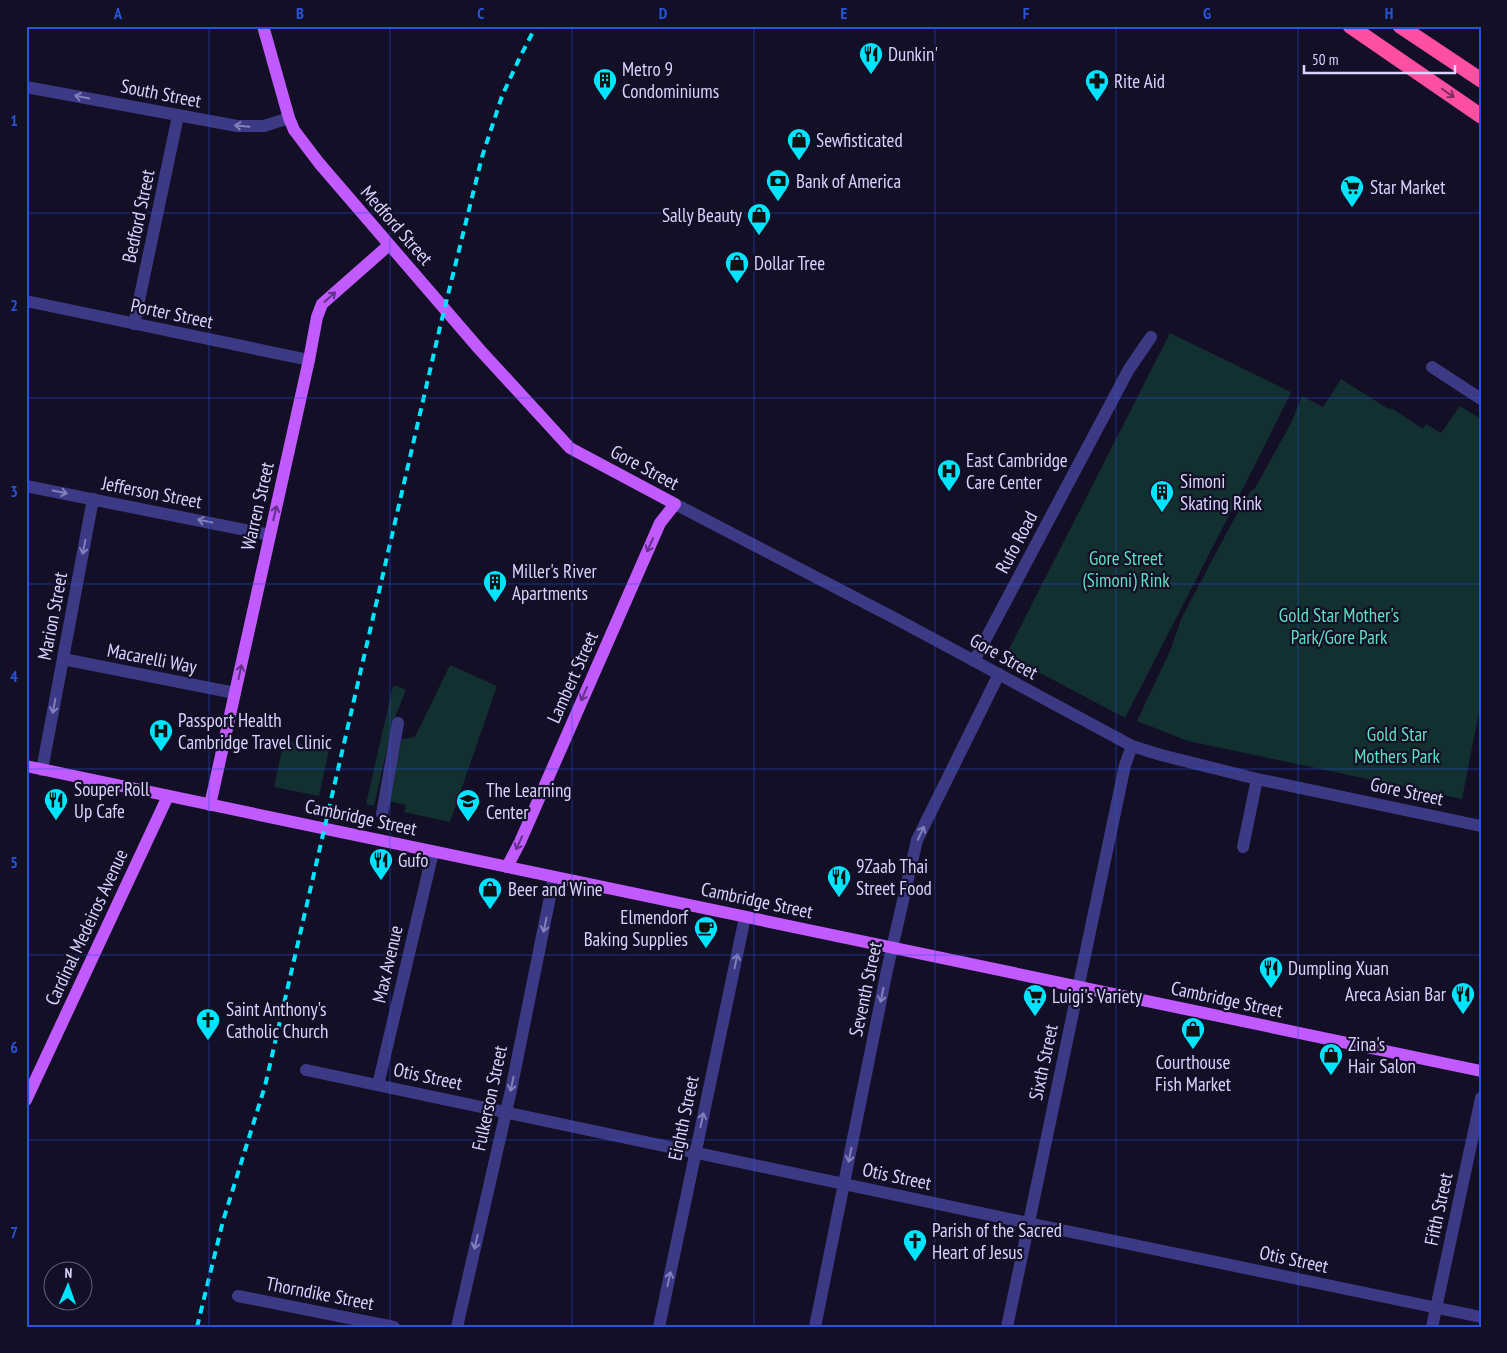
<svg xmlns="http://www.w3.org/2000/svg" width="1507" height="1353" viewBox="0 0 1507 1353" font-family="'PT Sans Narrow',sans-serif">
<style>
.green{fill:#12302f}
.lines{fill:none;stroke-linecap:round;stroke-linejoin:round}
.minor{stroke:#3d3a85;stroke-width:12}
.major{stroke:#c25bff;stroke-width:12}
.highway{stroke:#ff4fa3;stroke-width:15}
.rail{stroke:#00e5ff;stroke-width:4;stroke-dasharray:8 6;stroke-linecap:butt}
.oneway{stroke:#7d2c5e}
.oneway2{stroke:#837fbc}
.oneway3{stroke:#623188}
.grid{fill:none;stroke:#2655da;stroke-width:1;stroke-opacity:0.55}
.labels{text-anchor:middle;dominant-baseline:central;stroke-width:4.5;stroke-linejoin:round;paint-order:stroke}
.poi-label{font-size:19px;fill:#d9d4ff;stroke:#130f26;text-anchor:start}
.street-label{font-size:19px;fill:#d9d4ff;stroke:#130f26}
.park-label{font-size:19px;fill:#5fe0c0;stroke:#130f26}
.neatline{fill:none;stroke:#2655da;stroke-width:2}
.grid-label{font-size:16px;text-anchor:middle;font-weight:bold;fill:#2655da}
</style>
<rect width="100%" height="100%" fill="#130f26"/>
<g class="green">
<polygon points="1170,333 1291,392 1263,449 1125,718 1006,655"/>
<polygon points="1341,379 1387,408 1393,409 1423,429 1426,424 1441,433 1460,406 1481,419 1481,702 1462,799 1188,741 1137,721 1170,651 1182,617 1235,517 1252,489 1254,490 1291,423 1302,396 1323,407"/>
<polygon points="450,665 497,686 450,822 404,812 406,805 388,801 402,739 415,737"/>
<polygon points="393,686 397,686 406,690 393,722 374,806 366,804"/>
<polygon points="284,740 329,750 319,796 274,787"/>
</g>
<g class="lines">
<g class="minor">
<polyline points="26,87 237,126 264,126 289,118"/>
<polyline points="26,301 309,360"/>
<polyline points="134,324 178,116"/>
<polyline points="1432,367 1481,399"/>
<polyline points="26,486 270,535"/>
<polyline points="675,504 902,622 1132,746 1161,755 1257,779 1481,826"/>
<polyline points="63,659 235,693"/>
<polyline points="974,661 1129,369 1151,337"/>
<polyline points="42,770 93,499"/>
<polyline points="382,814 398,723"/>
<polyline points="1243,847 1257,779"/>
<polyline points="306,1070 1028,1223 1481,1317"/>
<polyline points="378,1085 433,852"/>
<polyline points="238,1296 394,1327"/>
<polyline points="457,1327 511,1090 554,877"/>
<polyline points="659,1327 745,917"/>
<polyline points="815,1327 887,970 917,840 999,674"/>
<polyline points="1007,1327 1125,765 1132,746"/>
<polyline points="1432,1327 1481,1098"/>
</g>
<g class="major">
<polyline points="263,26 289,118 294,130 319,163 480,350 570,448 675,504 660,523 520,842 507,867"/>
<polyline points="26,766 1481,1071"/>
<polyline points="210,805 309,360 317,317 322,304 389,245"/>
<polyline points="26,1100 168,796"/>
</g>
<g class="highway">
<polyline points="1350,26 1481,116"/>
<polyline points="1400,26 1481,80"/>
</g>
<polyline class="rail" points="197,1327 223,1221 265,1086 440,327 482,157 502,96 520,57 536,26"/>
</g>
<defs><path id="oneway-shaft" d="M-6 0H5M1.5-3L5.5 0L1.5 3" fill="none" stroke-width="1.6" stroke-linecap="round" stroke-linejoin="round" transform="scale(1.25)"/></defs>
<use class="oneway" href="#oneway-shaft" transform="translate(1448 93) rotate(35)"/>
<g class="oneway2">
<use href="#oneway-shaft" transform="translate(82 97) rotate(-169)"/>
<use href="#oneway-shaft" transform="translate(242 126) rotate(-175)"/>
<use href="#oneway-shaft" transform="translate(60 492) rotate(11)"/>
<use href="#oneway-shaft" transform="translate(205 521) rotate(-169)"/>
<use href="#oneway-shaft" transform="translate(84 547) rotate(101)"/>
<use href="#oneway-shaft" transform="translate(54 706) rotate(101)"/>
<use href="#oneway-shaft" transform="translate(921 833) rotate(-65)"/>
<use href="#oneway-shaft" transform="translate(545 925) rotate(102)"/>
<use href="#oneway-shaft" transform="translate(736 961) rotate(-78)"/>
<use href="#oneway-shaft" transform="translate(882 995) rotate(101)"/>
<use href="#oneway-shaft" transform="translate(512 1084) rotate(102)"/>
<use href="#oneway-shaft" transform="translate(702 1120) rotate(-78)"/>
<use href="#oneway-shaft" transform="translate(850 1155) rotate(101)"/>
<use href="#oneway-shaft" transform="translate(476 1242) rotate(103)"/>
<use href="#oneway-shaft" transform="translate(669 1279) rotate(-78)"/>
</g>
<g class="oneway3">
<use href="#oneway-shaft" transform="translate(330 297) rotate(-42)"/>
<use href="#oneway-shaft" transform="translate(275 513) rotate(-77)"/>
<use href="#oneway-shaft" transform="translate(650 545) rotate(114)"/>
<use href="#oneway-shaft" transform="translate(240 672) rotate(-78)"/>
<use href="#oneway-shaft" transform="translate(584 694) rotate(114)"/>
<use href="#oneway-shaft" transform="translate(519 843) rotate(115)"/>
</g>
<path class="grid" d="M 209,26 L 209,1327M 390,26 L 390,1327M 572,26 L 572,1327M 754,26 L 754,1327M 935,26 L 935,1327M 1116,26 L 1116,1327M 1298,26 L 1298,1327M 26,213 L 1481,213M 26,398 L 1481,398M 26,584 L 1481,584M 26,769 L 1481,769M 26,955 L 1481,955M 26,1140 L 1481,1140"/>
<defs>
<g id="restaurant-pin" transform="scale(1.25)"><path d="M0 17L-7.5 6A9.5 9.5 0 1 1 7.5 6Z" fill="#00e5ff" stroke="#130f26"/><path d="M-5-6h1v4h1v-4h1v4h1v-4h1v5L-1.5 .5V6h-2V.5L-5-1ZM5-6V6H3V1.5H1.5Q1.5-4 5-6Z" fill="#111"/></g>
<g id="building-pin" transform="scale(1.25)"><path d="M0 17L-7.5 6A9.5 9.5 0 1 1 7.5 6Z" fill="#00e5ff" stroke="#130f26"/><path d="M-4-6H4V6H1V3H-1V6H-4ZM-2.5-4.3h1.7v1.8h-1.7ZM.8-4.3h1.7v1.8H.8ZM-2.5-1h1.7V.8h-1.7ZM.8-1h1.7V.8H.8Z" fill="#111"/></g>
<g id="pharmacy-pin" transform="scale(1.25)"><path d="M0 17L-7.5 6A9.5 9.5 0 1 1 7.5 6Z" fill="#00e5ff" stroke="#130f26"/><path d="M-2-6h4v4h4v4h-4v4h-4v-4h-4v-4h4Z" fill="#111"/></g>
<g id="shop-pin" transform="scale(1.25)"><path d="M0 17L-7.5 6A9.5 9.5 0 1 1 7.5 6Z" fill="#00e5ff" stroke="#130f26"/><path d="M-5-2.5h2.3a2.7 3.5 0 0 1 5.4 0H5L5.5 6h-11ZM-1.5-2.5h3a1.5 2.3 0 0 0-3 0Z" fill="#111"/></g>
<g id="bank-pin" transform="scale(1.25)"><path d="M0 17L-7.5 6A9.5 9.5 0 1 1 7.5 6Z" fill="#00e5ff" stroke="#130f26"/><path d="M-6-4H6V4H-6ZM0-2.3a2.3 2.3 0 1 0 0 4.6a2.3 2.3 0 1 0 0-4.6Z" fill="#111"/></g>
<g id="supermarket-pin" transform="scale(1.25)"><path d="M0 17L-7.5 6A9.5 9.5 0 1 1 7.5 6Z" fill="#00e5ff" stroke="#130f26"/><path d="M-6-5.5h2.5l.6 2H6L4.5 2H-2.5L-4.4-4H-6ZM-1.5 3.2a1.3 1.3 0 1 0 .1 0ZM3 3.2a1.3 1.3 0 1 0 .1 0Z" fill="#111"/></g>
<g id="hospital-pin" transform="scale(1.25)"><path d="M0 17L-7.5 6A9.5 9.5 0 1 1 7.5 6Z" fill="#00e5ff" stroke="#130f26"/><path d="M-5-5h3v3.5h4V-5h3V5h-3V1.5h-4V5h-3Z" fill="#111"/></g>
<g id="school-pin" transform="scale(1.25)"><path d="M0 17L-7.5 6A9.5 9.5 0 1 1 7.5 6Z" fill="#00e5ff" stroke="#130f26"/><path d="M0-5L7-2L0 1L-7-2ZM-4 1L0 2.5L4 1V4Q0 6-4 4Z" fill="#111"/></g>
<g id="cafe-pin" transform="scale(1.25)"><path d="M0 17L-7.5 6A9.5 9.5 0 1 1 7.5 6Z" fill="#00e5ff" stroke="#130f26"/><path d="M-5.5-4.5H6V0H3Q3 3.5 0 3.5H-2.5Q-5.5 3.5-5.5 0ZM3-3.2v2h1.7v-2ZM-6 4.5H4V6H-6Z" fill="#111"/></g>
<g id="church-pin" transform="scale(1.25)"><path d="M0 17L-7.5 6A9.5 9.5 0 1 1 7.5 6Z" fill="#00e5ff" stroke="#130f26"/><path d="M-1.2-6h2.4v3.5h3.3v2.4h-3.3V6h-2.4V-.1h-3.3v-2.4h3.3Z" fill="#111"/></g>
</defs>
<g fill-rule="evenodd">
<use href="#restaurant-pin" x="871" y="54"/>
<use href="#building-pin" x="605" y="80"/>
<use href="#pharmacy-pin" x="1097" y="81"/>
<use href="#shop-pin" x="799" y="140"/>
<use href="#bank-pin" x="778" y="181"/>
<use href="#supermarket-pin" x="1352" y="187"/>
<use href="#shop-pin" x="759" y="215"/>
<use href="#shop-pin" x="737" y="263"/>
<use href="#hospital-pin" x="949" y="471"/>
<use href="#building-pin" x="1162" y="492"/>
<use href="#building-pin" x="495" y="582"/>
<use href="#hospital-pin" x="161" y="731"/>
<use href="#restaurant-pin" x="56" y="800"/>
<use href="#school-pin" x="468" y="801"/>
<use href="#restaurant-pin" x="381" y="860"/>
<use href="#restaurant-pin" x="839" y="877"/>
<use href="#shop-pin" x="490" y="889"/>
<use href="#cafe-pin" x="706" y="928"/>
<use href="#restaurant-pin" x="1271" y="968"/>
<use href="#restaurant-pin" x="1463" y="994"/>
<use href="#supermarket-pin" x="1035" y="996"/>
<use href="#church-pin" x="208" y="1020"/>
<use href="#shop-pin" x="1193" y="1029"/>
<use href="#shop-pin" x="1331" y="1055"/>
<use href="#church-pin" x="915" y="1241"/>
</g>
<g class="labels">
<g class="poi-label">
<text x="888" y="54">Dunkin'</text>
<text x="622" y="69">Metro 9<tspan x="622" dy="22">Condominiums</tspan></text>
<text x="1114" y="81">Rite Aid</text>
<text x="816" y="140">Sewfisticated</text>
<text x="796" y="181">Bank of America</text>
<text x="1370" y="187">Star Market</text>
<text x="742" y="215" text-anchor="end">Sally Beauty</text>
<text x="754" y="263">Dollar Tree</text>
<text x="966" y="460">East Cambridge<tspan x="966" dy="22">Care Center</tspan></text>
<text x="1180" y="481">Simoni<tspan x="1180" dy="22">Skating Rink</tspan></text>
<text x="512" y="571">Miller's River<tspan x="512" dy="22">Apartments</tspan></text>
<text x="178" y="720">Passport Health<tspan x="178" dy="22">Cambridge Travel Clinic</tspan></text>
<text x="74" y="789">Souper Roll<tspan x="74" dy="22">Up Cafe</tspan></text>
<text x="486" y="790">The Learning<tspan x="486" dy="22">Center</tspan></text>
<text x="398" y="860">Gufo</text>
<text x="856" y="866">9Zaab Thai<tspan x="856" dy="22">Street Food</tspan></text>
<text x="508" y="889">Beer and Wine</text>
<text x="688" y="917" text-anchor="end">Elmendorf<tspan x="688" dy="22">Baking Supplies</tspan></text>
<text x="1288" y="968">Dumpling Xuan</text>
<text x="1446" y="994" text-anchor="end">Areca Asian Bar</text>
<text x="1052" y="996">Luigi's Variety</text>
<text x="226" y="1009">Saint Anthony's<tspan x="226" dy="22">Catholic Church</tspan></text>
<text x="1348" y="1044">Zina's<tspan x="1348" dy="22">Hair Salon</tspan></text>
<text x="1193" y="1062" text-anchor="middle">Courthouse<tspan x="1193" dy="22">Fish Market</tspan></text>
<text x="932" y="1230">Parish of the Sacred<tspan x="932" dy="22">Heart of Jesus</tspan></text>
</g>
<g class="street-label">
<text transform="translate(161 93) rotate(11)">South Street</text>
<text transform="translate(138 216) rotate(-78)">Bedford Street</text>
<text transform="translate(397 225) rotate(49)">Medford Street</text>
<text transform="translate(172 313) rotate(12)">Porter Street</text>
<text transform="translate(645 467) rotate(28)">Gore Street</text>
<text transform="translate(152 492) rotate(11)">Jefferson Street</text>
<text transform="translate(257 506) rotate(-77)">Warren Street</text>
<text transform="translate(1016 542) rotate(-62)">Rufo Road</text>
<text transform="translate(52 616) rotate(-79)">Marion Street</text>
<text transform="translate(1004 656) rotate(29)">Gore Street</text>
<text transform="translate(152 658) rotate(11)">Macarelli Way</text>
<text transform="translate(572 677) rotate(-66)">Lambert Street</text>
<text transform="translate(1407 791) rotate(12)">Gore Street</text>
<text transform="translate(361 817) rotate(12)">Cambridge Street</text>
<text transform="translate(757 900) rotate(12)">Cambridge Street</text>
<text transform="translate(86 927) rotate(-65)">Cardinal Medeiros Avenue</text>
<text transform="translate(387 964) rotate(-77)">Max Avenue</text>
<text transform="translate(865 989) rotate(-78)">Seventh Street</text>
<text transform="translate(1227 999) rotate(12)">Cambridge Street</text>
<text transform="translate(1043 1062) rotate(-78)">Sixth Street</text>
<text transform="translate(428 1076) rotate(12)">Otis Street</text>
<text transform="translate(489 1098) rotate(-78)">Fulkerson Street</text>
<text transform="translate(683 1118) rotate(-78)">Eighth Street</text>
<text transform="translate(897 1176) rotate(12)">Otis Street</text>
<text transform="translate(1438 1209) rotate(-78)">Fifth Street</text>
<text transform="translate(1294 1259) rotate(12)">Otis Street</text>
<text transform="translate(320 1293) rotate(11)">Thorndike Street</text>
</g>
<g class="park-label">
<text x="1126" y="558">Gore Street<tspan x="1126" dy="22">(Simoni) Rink</tspan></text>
<text x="1339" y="615">Gold Star Mother's<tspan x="1339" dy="22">Park/Gore Park</tspan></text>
<text x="1397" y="734">Gold Star<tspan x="1397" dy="22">Mothers Park</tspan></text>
</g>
</g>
<rect width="1507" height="1353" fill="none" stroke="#130f26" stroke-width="55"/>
<g transform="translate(68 1286) rotate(2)"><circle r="24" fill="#130f26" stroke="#625e7d"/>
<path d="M0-4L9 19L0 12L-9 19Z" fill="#00e5ff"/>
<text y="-8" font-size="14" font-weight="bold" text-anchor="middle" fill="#d9d4ff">N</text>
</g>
<path d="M1304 65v8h151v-8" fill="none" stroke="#d9d4ff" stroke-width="2.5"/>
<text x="1312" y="65" font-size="15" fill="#d9d4ff" stroke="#130f26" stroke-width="4" paint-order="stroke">50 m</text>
<rect x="28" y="28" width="1452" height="1298" class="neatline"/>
<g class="grid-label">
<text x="118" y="19">A</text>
<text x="300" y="19">B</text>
<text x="481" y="19">C</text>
<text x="663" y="19">D</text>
<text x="844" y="19">E</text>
<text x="1026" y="19">F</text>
<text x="1207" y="19">G</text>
<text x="1389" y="19">H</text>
<text x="14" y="126">1</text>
<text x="14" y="311">2</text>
<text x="14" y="497">3</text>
<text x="14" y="682">4</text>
<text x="14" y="868">5</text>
<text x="14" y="1053">6</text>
<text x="14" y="1238">7</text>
</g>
</svg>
